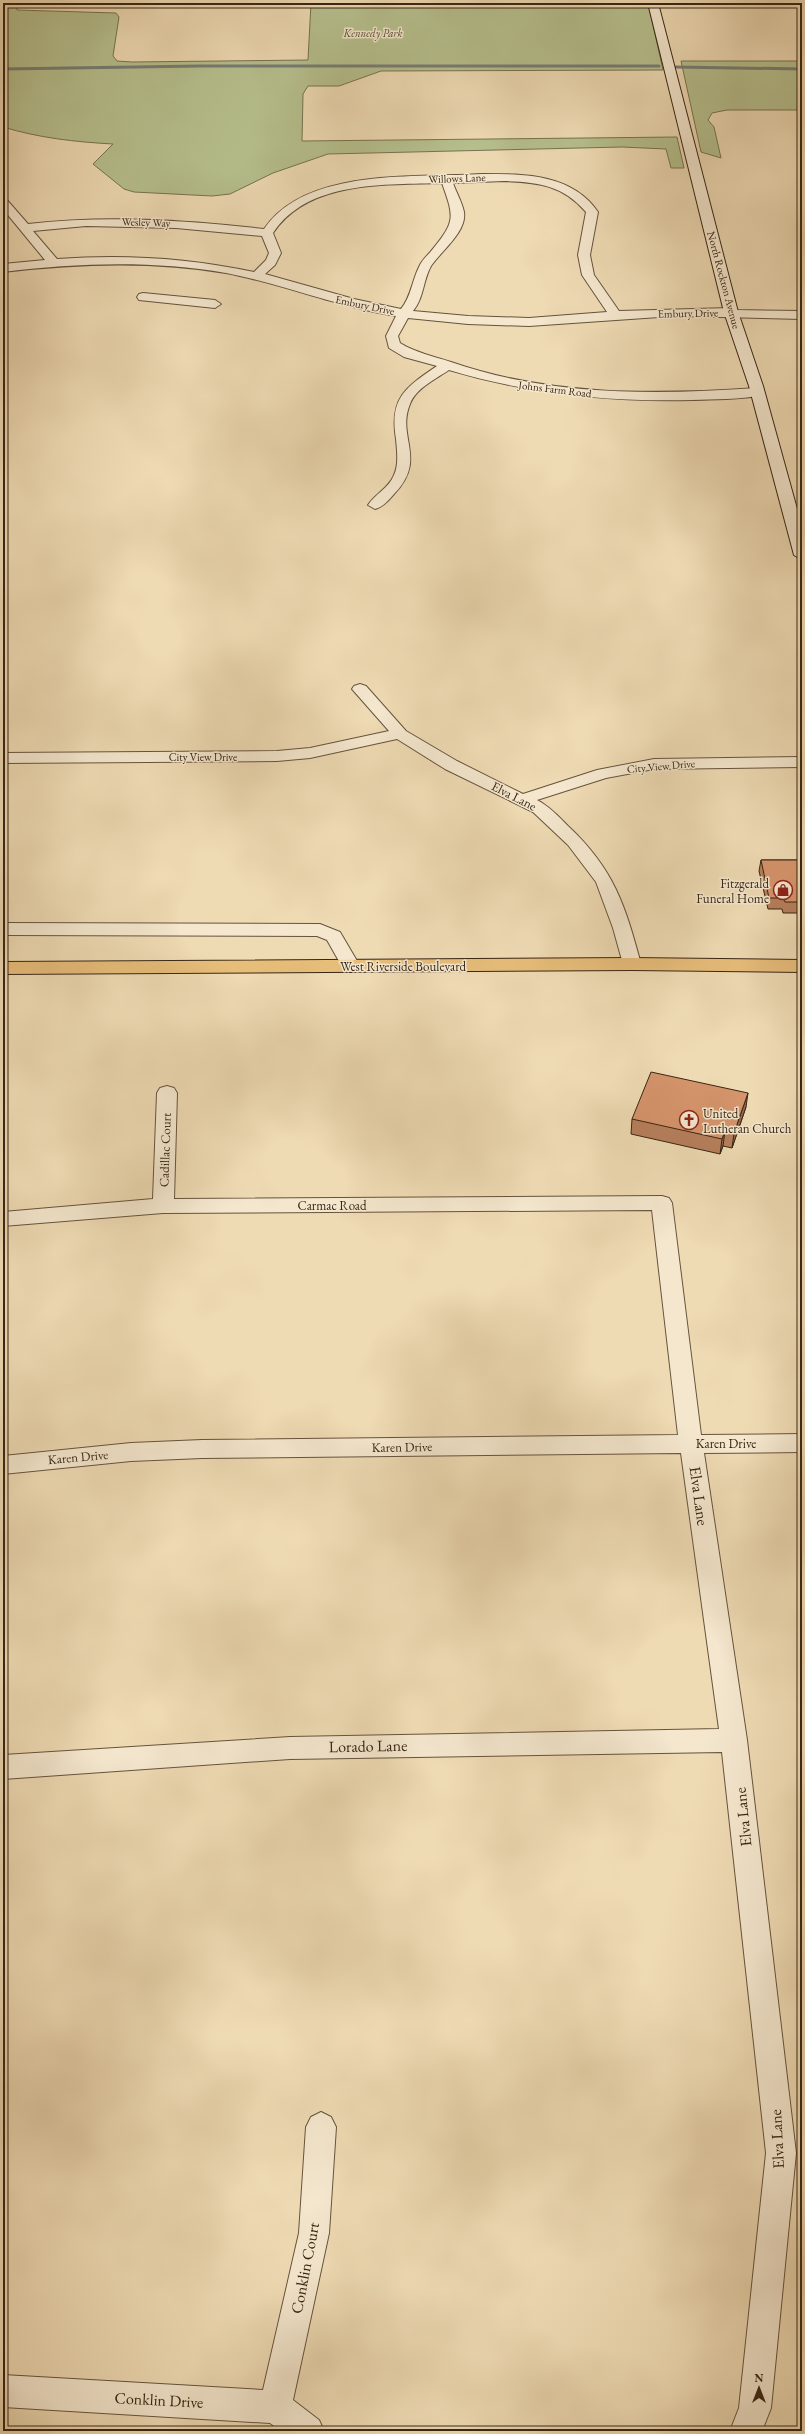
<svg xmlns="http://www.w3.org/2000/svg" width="805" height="2434" viewBox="0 0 805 2434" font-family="'EB Garamond',serif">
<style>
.green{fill:#b6c08e;stroke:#777351}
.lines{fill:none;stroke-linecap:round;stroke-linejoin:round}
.stream{stroke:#767e76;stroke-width:3}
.street-casing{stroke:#66533c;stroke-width:2}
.secondary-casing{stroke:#382614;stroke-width:2}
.primary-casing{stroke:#382614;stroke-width:2}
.street{fill:#f4e7ce;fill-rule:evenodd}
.secondary{fill:#f4e7ce;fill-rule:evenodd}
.primary{fill:#e7bd7a;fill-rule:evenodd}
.wall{fill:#b77f5d;stroke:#382614}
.shaded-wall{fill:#95684c;stroke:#382614}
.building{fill:#d5946c;stroke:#382614}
.labels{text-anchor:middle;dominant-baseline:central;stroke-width:3;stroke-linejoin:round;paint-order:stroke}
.far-park-label{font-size:11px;font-style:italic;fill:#584c32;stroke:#f4e7ce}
.far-street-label{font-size:11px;fill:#382614;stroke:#f4e7ce}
.street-label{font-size:13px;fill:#382614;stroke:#f4e7ce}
.poi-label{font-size:13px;fill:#382614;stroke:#f4e7ce;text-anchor:end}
.near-street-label{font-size:16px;fill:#382614;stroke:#f4e7ce}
</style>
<rect width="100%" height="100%" fill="#eedab3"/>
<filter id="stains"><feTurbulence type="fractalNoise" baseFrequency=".005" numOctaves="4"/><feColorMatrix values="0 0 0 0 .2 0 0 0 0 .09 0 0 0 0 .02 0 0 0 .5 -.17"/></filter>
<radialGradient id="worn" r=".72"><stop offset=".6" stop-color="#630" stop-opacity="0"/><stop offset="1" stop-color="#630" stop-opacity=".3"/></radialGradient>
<g class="green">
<path d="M 3,3 L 17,3 L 17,10 L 116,13 L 119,17 L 113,56 L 117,61 L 132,62 L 308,60 L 311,3 L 648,3 L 663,70 L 381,71 L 339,86 L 308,86 L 303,94 L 302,141 L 677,137 L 684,168 L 671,168 L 666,149 L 622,147 L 328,154 L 273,173 L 230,194 L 212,196 L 134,192 L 124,189 L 93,164 L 113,144 C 76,142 39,138 3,127 Z"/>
<polygon points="681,61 802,61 802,110 727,110 712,113 708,120 714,127 721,158 701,152"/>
</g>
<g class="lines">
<g class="stream">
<polyline points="675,67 802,69"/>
<polyline points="3,69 200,66 659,66"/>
</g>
<g class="street-casing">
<g id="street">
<path d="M 483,174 C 525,174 572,174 598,212 L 590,255 L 594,275 L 619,311 L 731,308 L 736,310 L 802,311 L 802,319 L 674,316 L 529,326 L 468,324 L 408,318 L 398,336 L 400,343 C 416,353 433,356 451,362 C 549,396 654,395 757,388 L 762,389 L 764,392 L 762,395 C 740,400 714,399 692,400 C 609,402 529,394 449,370 C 436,379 416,388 410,404 C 396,437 428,459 394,494 C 389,500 383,507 375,509 L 368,505 C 375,494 389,488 394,475 C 399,464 397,451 396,439 C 389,398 406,387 437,366 L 404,357 L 389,348 L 386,336 L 396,316 C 338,307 284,284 226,273 C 152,260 77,263 3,272 L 3,264 L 45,260 L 3,209 L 3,199 L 7,200 L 28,224 C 107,215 185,220 264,229 C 306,167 417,178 483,174 ZM 504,181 C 538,182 563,185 586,212 L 578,255 L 582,275 L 607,312 L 529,318 L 468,316 L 413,311 C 424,298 423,280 431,266 C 441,251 467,232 464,212 C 462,202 456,192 453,183 ZM 442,183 C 454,217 456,221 432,250 C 428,255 421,261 419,267 C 412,281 411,297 401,309 L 354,299 L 265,274 L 275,265 L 281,253 L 273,233 C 308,180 386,185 442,183 ZM 86,226 L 176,228 L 262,236 L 269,253 L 266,260 L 254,272 C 189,258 123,254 57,259 L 33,231 Z"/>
<polygon points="143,293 215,300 221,304 215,308 139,300 137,297 139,294"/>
<path d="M 360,684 L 366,686 L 406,731 L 457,761 L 523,794 L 597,770 L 654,759 L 802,757 L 802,767 L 654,769 L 606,778 L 537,800 C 549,806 558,816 568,826 C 614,869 625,905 641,964 L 639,968 L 632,970 L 625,968 L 623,964 L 613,928 L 596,882 L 568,845 L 533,812 L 445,769 L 397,739 L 310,758 L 277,761 L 3,763 L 3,753 L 277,751 L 310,748 L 389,731 L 352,689 L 354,686 Z"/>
<polygon points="3,923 320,924 340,932 360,966 358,970 351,972 344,970 327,940 317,936 3,935"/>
<polygon points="167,1086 174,1088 177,1093 174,1199 662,1196 669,1198 672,1203 701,1435 802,1434 802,1452 704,1453 747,1740 796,2153 771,2408 762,2431 730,2431 739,2408 766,2153 722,1752 290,1759 3,1779 3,1755 290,1737 719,1729 681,1453 202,1458 131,1461 3,1474 3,1456 131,1443 202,1440 678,1435 652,1210 163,1213 3,1226 3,1212 153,1199 157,1093 160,1088"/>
<polygon points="321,2112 331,2117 336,2127 329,2233 293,2400 319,2420 324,2431 281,2431 270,2423 3,2407 3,2375 263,2390 299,2233 306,2127 311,2117"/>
</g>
</g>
<g class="secondary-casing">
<polygon id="secondary" points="648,3 658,3 738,312 763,386 802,527 802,560 794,555 749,386 724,312"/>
</g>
<g class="primary-casing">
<polygon id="primary" points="632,958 802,960 802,972 632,970 3,974 3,962"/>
</g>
<use href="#street" class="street"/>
<use href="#secondary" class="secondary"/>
<use href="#primary" class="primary"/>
</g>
<g class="wall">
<polygon points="761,860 802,860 802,913 783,913 782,909 768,909 759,871"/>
<polygon points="746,1107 732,1148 723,1146 720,1154 631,1134 632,1119"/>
</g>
<g class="shaded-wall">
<polygon points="748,1093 746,1107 732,1148 734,1133"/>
<polygon points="725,1131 723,1146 720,1154 722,1139"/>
</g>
<g class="building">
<polygon points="761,860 802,860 802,902 785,902 783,898 769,898"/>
<polygon points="651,1072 748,1093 734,1133 725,1131 722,1139 632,1119"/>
</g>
<defs>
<g id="shop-ring" transform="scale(1)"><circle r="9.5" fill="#f4e7ce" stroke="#8f2418" stroke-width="1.5"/><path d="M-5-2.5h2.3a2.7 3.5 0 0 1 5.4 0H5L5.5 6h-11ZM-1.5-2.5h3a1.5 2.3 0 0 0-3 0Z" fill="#8f2418"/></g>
<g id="church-ring" transform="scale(1)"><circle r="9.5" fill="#f4e7ce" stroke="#8f2418" stroke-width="1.5"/><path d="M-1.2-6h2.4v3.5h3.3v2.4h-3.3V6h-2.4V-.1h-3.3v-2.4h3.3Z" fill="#8f2418"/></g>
</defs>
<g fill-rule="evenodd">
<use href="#shop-ring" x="783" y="890"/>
<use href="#church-ring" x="689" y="1120"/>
</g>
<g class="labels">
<g class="far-park-label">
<text x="373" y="33">Kennedy Park</text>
</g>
<g class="far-street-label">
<text transform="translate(457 178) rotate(-2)">Willows Lane</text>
<text transform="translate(146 222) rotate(2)">Wesley Way</text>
<text transform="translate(724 280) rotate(75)">North Rockton Avenue</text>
<text transform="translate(365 305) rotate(12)">Embury Drive</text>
<text transform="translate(688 313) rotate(-1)">Embury Drive</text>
<text transform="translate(555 389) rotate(7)">Johns Farm Road</text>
<text x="203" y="757">City View Drive</text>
<text transform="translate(661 766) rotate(-5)">City View Drive</text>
</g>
<g class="street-label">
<text transform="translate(514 796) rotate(27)">Elva Lane</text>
<text x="403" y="966">West Riverside Boulevard</text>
<text transform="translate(165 1150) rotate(-88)">Cadillac Court</text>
<text x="332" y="1205">Carmac Road</text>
<text x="726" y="1443">Karen Drive</text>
<text transform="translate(402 1447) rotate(-1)">Karen Drive</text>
<text transform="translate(78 1457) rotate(-5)">Karen Drive</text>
</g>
<g class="poi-label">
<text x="769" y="883">Fitzgerald<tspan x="769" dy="15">Funeral Home</tspan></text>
<text x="703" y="1113" text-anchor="start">United<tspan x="703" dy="15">Lutheran Church</tspan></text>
</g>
<g class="near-street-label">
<text transform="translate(699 1496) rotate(82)">Elva Lane</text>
<text transform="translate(368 1746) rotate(-1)">Lorado Lane</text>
<text transform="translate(743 1817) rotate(-96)">Elva Lane</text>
<text transform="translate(777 2139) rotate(-93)">Elva Lane</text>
<text transform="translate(305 2268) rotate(-79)">Conklin Court</text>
<text transform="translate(159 2400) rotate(3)">Conklin Drive</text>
</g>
</g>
<rect width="805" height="2434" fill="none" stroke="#eedab3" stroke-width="16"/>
<rect x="4" y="4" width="797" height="2426" fill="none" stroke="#382614" stroke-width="2"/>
<rect x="8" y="8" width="789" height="2418" fill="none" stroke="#382614"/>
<g transform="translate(759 2388)" stroke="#f4e7ce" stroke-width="3" paint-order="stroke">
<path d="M0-3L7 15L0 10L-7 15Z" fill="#382614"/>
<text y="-6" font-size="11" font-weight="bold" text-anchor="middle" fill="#382614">N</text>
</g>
<rect width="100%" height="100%" filter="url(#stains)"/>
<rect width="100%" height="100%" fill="url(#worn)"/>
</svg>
